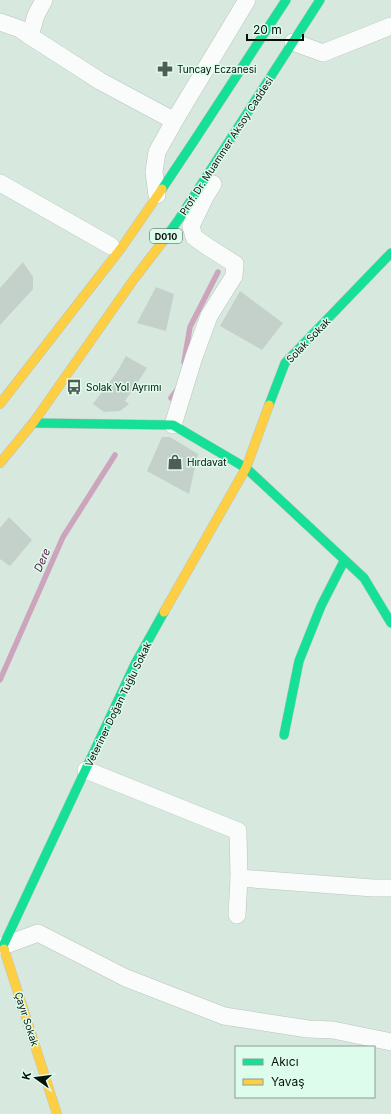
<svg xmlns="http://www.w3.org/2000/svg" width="391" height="1114" viewBox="0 0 391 1114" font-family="Inter,sans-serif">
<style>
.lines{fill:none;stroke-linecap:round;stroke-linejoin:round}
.stream{stroke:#cca5bc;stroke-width:5.5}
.building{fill:#c4d1ca}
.street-casing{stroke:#b8c5be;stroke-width:18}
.fast-casing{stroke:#b8c5be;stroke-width:10}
.slow-casing{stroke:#b8c5be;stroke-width:10}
.street{stroke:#f9fcfa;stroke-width:17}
.fast{stroke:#16e098;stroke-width:9}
.slow{stroke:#ffcf43;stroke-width:9}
.labels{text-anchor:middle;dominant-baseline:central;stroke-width:3;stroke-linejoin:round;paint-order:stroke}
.shield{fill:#defceb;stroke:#48584f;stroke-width:1}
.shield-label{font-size:9px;font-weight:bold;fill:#07110c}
.poi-label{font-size:10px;fill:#07110c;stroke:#defceb;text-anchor:start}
.street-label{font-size:10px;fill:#07110c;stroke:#defceb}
.water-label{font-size:11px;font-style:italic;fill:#5b0f44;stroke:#defceb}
</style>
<rect width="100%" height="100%" fill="#d7e8de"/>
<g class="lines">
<g class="stream">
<polyline points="184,362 190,327 218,272"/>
<polyline points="171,398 177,390"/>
<polyline points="0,680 63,537 115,455"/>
</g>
</g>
<g class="building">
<polygon points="23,262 33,277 33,289 0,325 0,288"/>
<polygon points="156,287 174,294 166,331 137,323"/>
<polygon points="240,291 283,323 262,350 220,326"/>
<polygon points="126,356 147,368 125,401 129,404 120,411 104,412 93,404 117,372"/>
<polygon points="162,437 170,437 198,454 189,494 147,471"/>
<polygon points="9,517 32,540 10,566 0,559 0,528"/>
</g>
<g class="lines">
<g class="street-casing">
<g id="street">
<polyline points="0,22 20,29 30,36 100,81 169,118 176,118"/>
<polyline points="30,36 36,15 44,0"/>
<polyline points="293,42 323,53 391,26"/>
<polyline points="0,183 111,246"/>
<polyline points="157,195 154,172 157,152 176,118 247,0"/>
<polyline points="173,425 194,357 209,316 234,276 235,264 208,247 194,237 191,226 205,197 213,184"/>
<polyline points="86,770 238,831 239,878 237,915"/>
<polyline points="239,878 373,888 391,888"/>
<polyline points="0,946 3,946 38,933 126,978 224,1016 308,1029 333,1030 391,1042"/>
</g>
</g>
<g class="fast-casing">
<g id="fast">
<polyline points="162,189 194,141 286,0"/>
<polyline points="164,240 179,219 320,0"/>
<polyline points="269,405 285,363 391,253"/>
<polyline points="33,423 173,425 246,468 364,578 391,623"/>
<polyline points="284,735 299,661 321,606 344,561"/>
<polyline points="4,949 3,946 135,664 164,612"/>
</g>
</g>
<g class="slow-casing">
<g id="slow">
<polyline points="0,404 122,247 162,189"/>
<polyline points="0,463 33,423 134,279 164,240"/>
<polyline points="164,612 246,468 269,405"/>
<polyline points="4,949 57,1114"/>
</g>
</g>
<use href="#street" class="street"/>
<use href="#fast" class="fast"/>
<use href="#slow" class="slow"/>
</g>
<defs>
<g id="pharmacy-bare" transform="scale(1.2)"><path d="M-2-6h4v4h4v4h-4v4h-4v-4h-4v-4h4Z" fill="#505c56" stroke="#defceb" stroke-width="2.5" paint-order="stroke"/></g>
<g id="bus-bare" transform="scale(1.2)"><path d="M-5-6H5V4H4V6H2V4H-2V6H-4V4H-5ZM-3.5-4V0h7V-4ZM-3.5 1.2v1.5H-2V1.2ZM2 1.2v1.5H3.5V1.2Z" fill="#505c56" stroke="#defceb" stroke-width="2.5" paint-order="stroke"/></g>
<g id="shop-bare" transform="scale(1.2)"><path d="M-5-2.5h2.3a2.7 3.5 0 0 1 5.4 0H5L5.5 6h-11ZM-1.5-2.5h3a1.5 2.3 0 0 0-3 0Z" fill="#505c56" stroke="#defceb" stroke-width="2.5" paint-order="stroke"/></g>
</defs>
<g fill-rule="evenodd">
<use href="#pharmacy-bare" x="165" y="69"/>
<use href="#bus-bare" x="74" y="387"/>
<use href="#shop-bare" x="175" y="462"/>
</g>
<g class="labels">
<rect class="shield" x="150" y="229" width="32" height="14" rx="3"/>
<g class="shield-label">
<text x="166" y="236">D010</text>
</g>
<g class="poi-label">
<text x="177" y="69">Tuncay Eczanesi</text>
<text x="86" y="387">Solak Yol Ayrımı</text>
<text x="187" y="462">Hırdavat</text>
</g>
<g class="street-label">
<text transform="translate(226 146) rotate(-57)">Prof. Dr. Muammer Aksoy Caddesi</text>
<text transform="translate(308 340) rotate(-46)">Solak Sokak</text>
<text transform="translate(118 704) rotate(-64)">Veteriner Doğan Tuğlu Sokak</text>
<text transform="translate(27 1019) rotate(72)">Çayır Sokak</text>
</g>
<g class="water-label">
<text transform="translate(42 560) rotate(-66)">Dere</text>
</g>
</g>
<rect x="235" y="1046" width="140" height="52" fill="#defceb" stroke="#889e92"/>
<rect x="243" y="1059" width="20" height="6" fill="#16e098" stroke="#889e92"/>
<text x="271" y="1066" font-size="12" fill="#07110c">Akıcı</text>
<rect x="243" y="1079" width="20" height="6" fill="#ffcf43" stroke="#889e92"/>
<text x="271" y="1086" font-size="12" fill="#07110c">Yavaş</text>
<g transform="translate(36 1078) rotate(284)" stroke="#defceb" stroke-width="3" paint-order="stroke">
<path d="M0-3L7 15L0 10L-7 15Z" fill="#07110c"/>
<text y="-6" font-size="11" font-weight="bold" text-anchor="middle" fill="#07110c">K</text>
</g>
<path d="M247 34v6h56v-6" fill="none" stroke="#07110c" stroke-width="2"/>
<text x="253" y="34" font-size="12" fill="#07110c" stroke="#defceb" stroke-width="3" paint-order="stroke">20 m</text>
</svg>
